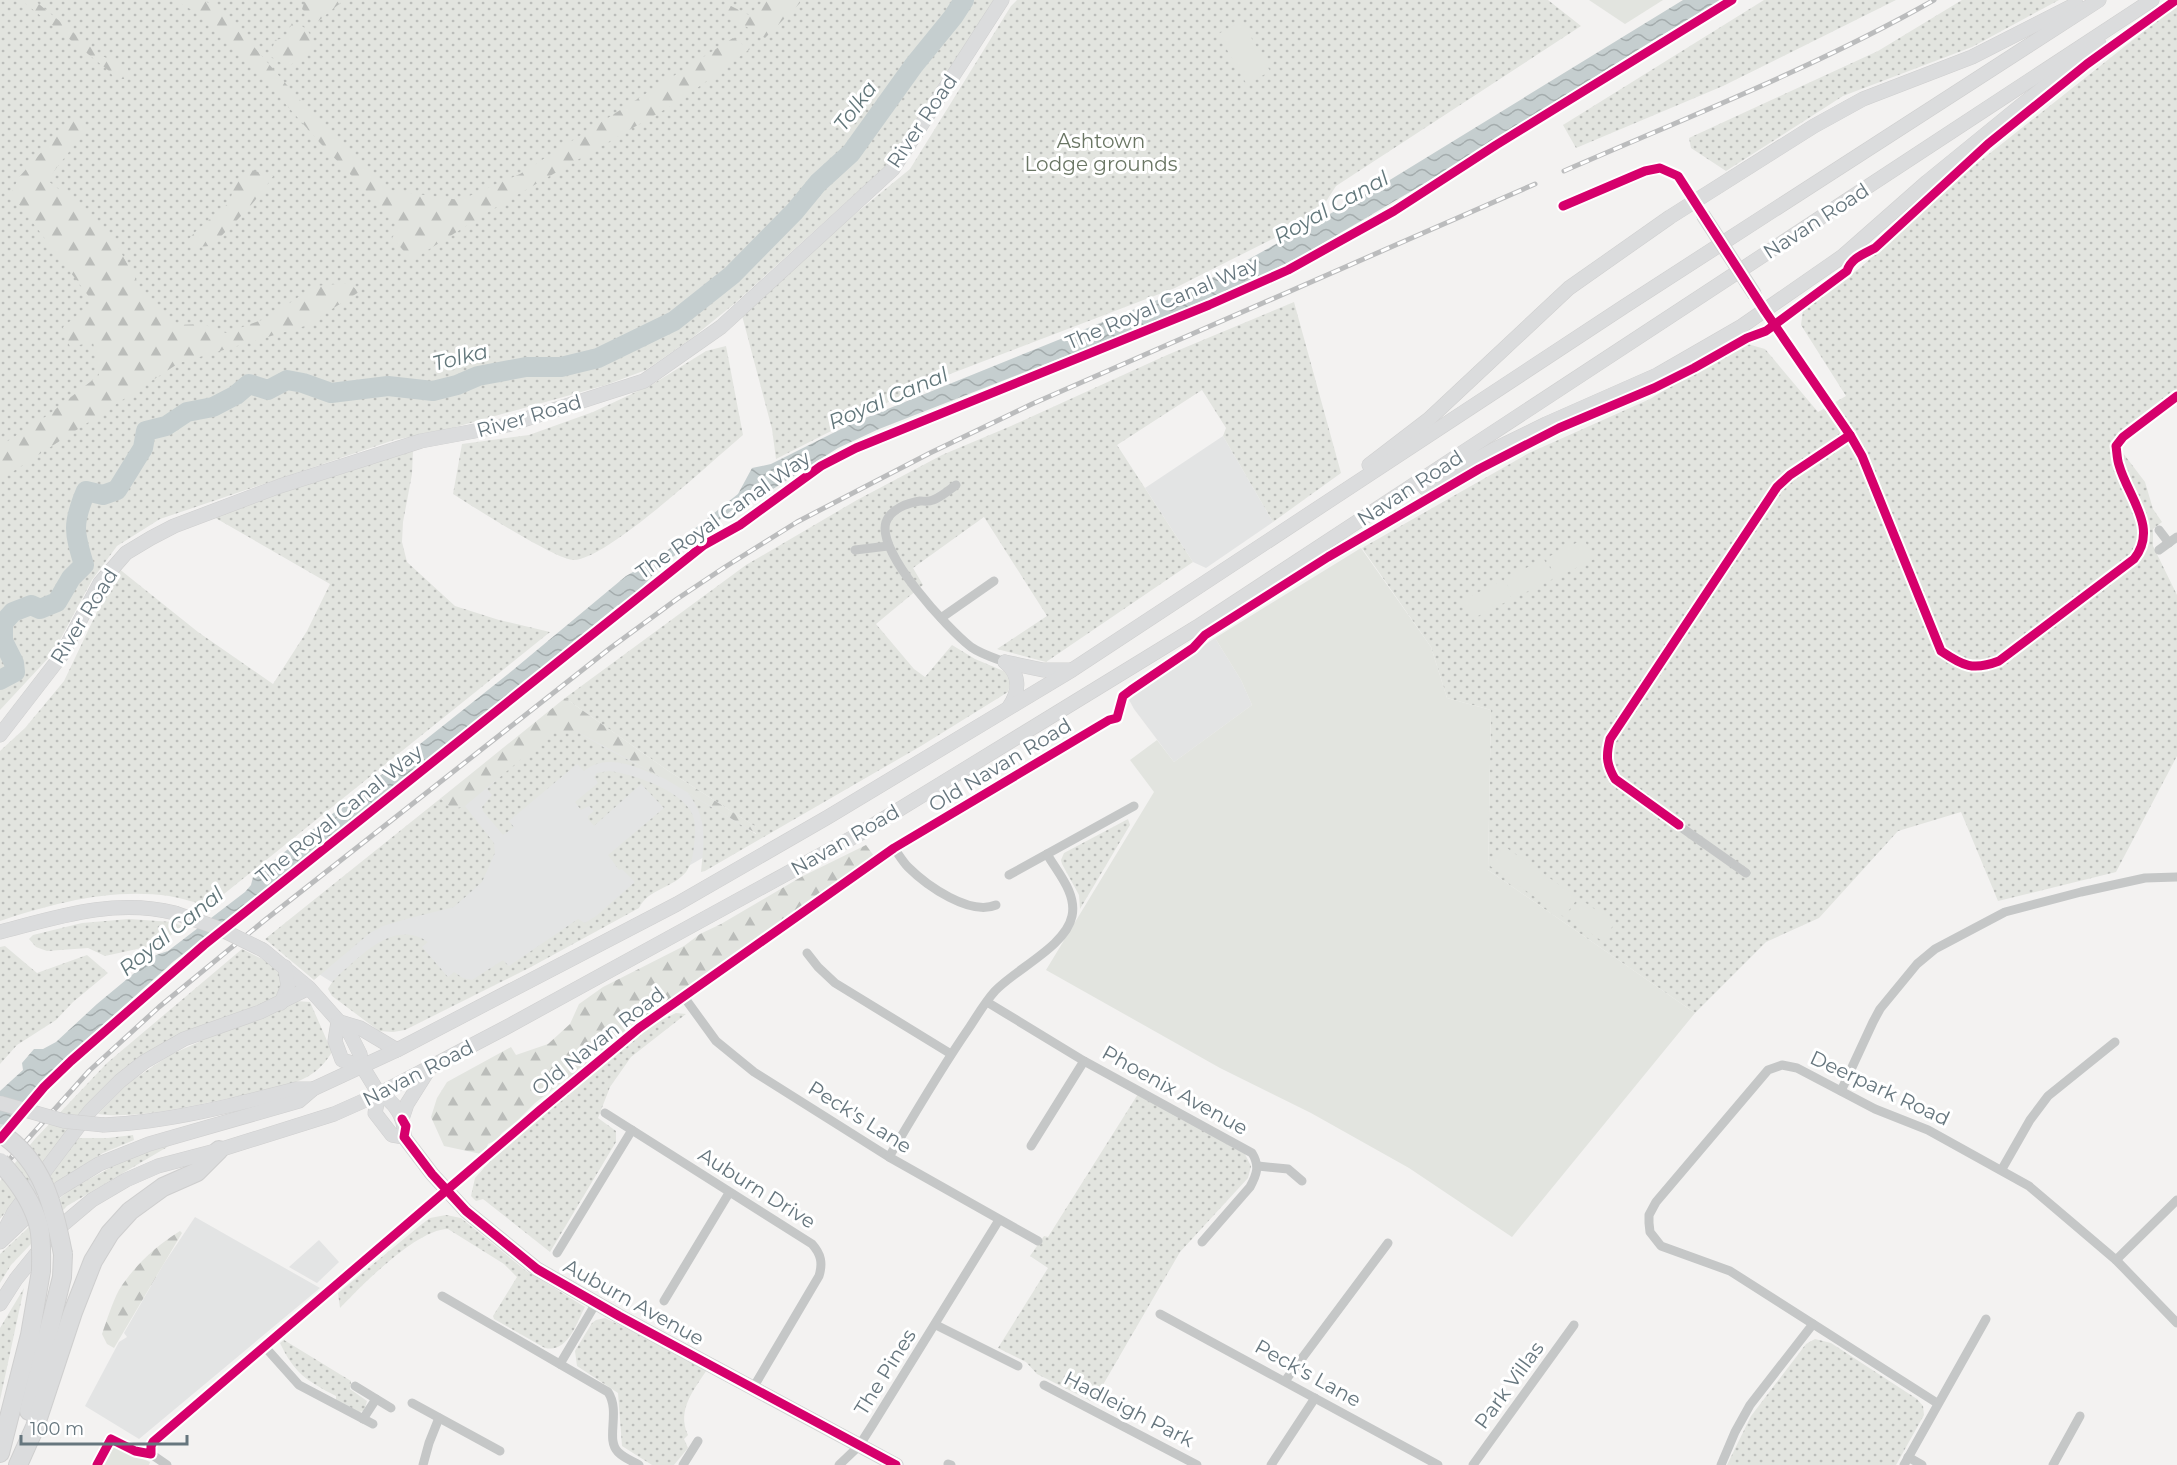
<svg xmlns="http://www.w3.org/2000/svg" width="2177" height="1465" viewBox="0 0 2177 1465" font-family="Montserrat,sans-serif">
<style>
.built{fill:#e3e4e4}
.grass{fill:url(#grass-dots)}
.forest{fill:url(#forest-firs)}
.park{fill:#e2e4df}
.water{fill:url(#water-waves)}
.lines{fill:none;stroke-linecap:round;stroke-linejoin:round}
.river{stroke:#c5cecf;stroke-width:20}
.secondary-casing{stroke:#cfcfcf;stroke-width:15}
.highway-casing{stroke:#cfcfcf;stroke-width:20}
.street{stroke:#c5c7c7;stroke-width:9}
.secondary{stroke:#dbdcdd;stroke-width:14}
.highway{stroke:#dbdcdd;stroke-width:18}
.rail-casing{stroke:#bbbcbd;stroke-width:5}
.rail{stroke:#fff;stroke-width:3;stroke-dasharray:9;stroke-linecap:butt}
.secondary-bridge-casing{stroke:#cfcfcf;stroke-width:15;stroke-linecap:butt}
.highway-bridge-casing{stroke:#cfcfcf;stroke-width:20;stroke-linecap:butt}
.secondary-bridge{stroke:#dbdcdd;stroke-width:14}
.highway-bridge{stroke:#dbdcdd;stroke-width:18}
.cycleway-casing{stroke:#fff;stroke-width:13}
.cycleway{stroke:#d6006c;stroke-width:9}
.labels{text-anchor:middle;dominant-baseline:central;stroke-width:6;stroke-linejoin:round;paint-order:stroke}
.street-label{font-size:20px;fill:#66767e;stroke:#fff}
.park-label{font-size:20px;fill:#6a7664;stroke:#fff}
.water-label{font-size:21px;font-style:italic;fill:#62777b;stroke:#fff}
</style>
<defs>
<pattern id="grass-dots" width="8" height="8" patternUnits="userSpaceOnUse" patternTransform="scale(1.5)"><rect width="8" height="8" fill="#e2e4df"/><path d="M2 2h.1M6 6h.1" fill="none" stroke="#bbbdba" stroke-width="1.8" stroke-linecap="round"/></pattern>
<pattern id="forest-firs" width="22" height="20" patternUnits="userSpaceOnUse" patternTransform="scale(1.5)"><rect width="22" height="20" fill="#e2e4df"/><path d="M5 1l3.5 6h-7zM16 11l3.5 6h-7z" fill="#bbbdba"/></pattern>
<pattern id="water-waves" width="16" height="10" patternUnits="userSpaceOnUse" patternTransform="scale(1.5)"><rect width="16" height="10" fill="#c5cecf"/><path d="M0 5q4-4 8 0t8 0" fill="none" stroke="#a4acad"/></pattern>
</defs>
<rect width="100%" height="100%" fill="#f3f2f1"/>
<g class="built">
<polygon points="1223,436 1273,522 1206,568 1193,562 1145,488"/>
<polygon points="1215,638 1241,680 1252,705 1174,762 1134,709 1127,696"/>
<polygon points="561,707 756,827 458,999 351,994 309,968 443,801"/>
<polygon points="195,1217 320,1288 139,1439 85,1406 119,1342 127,1337 124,1333 163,1265"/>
<polygon points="319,1240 339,1262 317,1283 289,1267"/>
</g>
<g class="grass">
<polygon points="0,0 996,0 888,164 734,304 692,338 646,370 606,385 445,430 394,440 160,519 117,546 92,580 53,653 0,710"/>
<polygon points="1017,0 1548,0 1581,26 1336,186 1316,217 1175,288 924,384 776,459 772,429 740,308 910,169 1011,6"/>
<polygon points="1764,0 1896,0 1723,86 1576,148 1563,125"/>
<polygon points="1962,0 2059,0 1972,47 1843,96 1726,171 1691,148 1689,138 1878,51"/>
<polygon points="2177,5 2177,391 2120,434 2113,445 2113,455 2123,453 2145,482 2153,509 2162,522 2153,529 2153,546 2177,595 2177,756 2116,872 1998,901 1961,812 1898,831 1819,918 1766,942 1695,1013 1488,870 1491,710 1447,698 1431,647 1362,548 1529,453 1650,399 1744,343 1765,349 1818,412 1846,396 1801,325 1803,310 1860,268 1965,173"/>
<path d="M 1294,302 L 1341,473 L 1273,522 L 1223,436 L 1226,428 L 1202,390 L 1117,445 L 1193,562 L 1046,662 L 997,649 L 1047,616 L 984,517 L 913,568 L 923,585 L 876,624 L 914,669 L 925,677 L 952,645 L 975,659 L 1006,672 L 1011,681 L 1008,692 L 921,746 L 705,871 L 701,872 C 704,840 708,819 688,793 L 756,834 L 756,827 L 667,770 L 565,698 L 746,565 L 857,500 L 942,455 L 1011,426 L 1167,355 Z"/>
<path d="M 726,346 L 743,435 C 712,461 608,559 574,560 C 558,561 472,506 453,494 L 462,444 L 529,435 L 593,412 L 653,384 L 706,351 Z"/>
<path d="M 413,451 L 412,474 L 403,522 L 402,542 L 407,562 L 455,606 L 499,620 L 550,632 L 209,906 C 196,903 182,898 169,896 C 112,888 54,903 0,921 L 0,751 L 25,728 L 64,681 L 118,568 L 198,632 L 273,684 L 307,631 L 330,584 L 212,516 L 313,482 Z"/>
<path d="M 555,731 L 576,731 L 605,748 L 665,779 C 640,769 609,751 584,771 L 577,764 L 509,821 L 514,827 L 503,835 L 483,811 L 482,807 L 492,795 L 487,789 L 525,754 Z"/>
<path d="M 609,771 C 634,774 688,792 694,819 C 696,828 695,837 694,846 C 693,856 691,865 686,872 C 673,888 648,889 639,908 L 531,967 L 405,1030 L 393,1032 L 379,1031 L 332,996 L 328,989 C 333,979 342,972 350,965 C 371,946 399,922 428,942 L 422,947 L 448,977 L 454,972 L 463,978 L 472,980 L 503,960 L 509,966 L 578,919 L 585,923 L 596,916 L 635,882 L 622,869 L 619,870 L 608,855 L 664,808 L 641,784 L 594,826 L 588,819 L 588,816 L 594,811 L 589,806 L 581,810 L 575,802 L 598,783 L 594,777 L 597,773 Z"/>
<polygon points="441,798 452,809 465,806 494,843 495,853 482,882 454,907 406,919 383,926 370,933 314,980 265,939"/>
<polygon points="1128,819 1130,825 1080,909 1079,895 1062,864 1061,860 1064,853"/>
<polygon points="129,919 172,922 182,926 160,944 105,956 88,948 47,951 36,947 29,939 33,935 82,923"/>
<polygon points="5,946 37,973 87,955 108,973 73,1002 56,1020 17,1045 0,1064 0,947"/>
<path d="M 242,949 L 268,962 L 281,974 C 282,984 280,991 274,999 L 191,1030 L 159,1046 L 15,1200 L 0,1219 L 0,1181 L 35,1139 L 107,1063 Z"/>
<path d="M 296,1001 L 310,1002 L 332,1052 C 326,1062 318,1071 307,1077 C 288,1087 264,1090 244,1095 C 205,1103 137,1120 98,1114 L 127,1084 L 170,1055 L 221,1032 L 269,1015 Z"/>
<polygon points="676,1013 686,1014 631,1057 610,1087 598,1118 616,1131 616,1142 550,1252 483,1199 476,1201 471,1196 475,1178 503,1147 644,1032 661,1020"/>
<polygon points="1138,1094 1245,1154 1251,1166 1248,1178 1180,1252 1093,1402 1037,1374 1026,1362 998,1348 1048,1268 1030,1256 1044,1236 1048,1237"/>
<polygon points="133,1135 134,1140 103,1153 50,1186 47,1180 78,1138 108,1138"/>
<polygon points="169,1146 67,1206 11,1265 0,1283 0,1254 69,1190 130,1157"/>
<path d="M 446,1215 L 461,1218 L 525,1270 L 585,1307 C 576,1324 568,1353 545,1348 L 494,1319 L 493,1316 L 517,1277 L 504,1264 L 448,1229 C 417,1229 362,1285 340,1308 L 338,1293 L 422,1224 L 430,1218 Z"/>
<polygon points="24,1288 0,1400 0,1328"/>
<path d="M 605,1318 L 708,1368 C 695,1389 676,1409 688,1435 L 684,1439 L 688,1448 L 674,1465 L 652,1465 L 622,1446 L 618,1393 L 577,1366 L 575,1351 L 592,1323 L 596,1320 Z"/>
<polygon points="1815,1339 1831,1343 1917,1399 1923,1406 1924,1415 1896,1465 1727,1465 1751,1416 1806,1344"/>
<path d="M 284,1340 L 351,1381 L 350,1389 L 367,1401 L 364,1411 L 359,1412 L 336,1400 L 336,1396 C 307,1381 294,1373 280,1343 Z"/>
</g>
<g class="forest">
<polygon points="21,0 34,0 102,56 127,67 129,73 124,79 115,79 109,71"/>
<polygon points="175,0 204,0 213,6 255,48 331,136 388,190 460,200 520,174 733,38 750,49 681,100 498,206 412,260 392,238 400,226 320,143 244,57 202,16"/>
<polygon points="305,0 344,0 316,23 302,9"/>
<polygon points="764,0 803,0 765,38 722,12 729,5 749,15"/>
<path d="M 293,21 C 308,29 312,31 312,49 L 288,67 L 270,56 L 275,40 L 285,38 Z"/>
<polygon points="74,116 87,129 47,180 87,211 116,243 147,300 176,325 203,324 226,333 267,318 315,286 349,283 359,292 305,326 179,363 0,480 0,446 48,415 99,375 93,342 70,347 63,327 93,302 11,194 19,177"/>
<path d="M 248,169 L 273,176 C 256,203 233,224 211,246 L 192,247 L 187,241 L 195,232 L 230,202 L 234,184 Z"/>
<polygon points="565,698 667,770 756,827 757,834 665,779 576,731 555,731 465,806 452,809 441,798"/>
<polygon points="866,845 874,856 669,1001 659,1005 652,1013 638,1018 629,1025 624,1032 612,1040 606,1049 597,1052 585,1065 578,1069 573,1077 566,1079 535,1103 517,1121 502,1133 497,1140 488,1144 486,1150 481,1154 444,1146 431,1117 437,1098 447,1082 511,1047 516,1055 548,1044 570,1024 579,1004 603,987 684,946 700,934 721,924 801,877"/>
<path d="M 180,1231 L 182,1233 L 114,1348 L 107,1344 L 102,1334 C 107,1320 112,1303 119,1290 C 134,1266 156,1246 180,1231 Z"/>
</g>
<g class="park">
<polygon points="1589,0 1663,0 1625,24"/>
<polygon points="1242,21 1270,71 1247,85 1218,34"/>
<polygon points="1584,539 1594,559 1556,578 1546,558"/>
<polygon points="1361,548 1431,647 1447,698 1491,710 1488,870 1695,1013 1512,1237 1409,1168 1311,1113 1220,1068 1046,970 1154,792 1130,760 1157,740 1174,762 1252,705 1241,680 1215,638"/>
<polygon points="1544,559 1553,579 1514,598 1504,579"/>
<polygon points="1503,580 1512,599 1472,619 1463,600"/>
<polygon points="1504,846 1578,898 1564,917 1490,866"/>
<polygon points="1580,899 1615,923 1602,941 1567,917"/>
<polygon points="112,1446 150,1462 149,1465 103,1465"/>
</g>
<polygon class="water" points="1683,0 1722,0 1652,41 1449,169 1303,255 1254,279 1153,322 879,429 838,448 765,494 741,503 659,568 626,605 618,605 474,723 315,848 262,893 174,961 57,1066 30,1094 0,1130 0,1091 23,1070 22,1063 34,1049 43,1049 56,1042 97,1004 156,955 168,951 245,892 251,885 253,877 513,670 626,576 659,557 738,494 752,468 771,464 853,423 1224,273 1380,186"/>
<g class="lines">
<path class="river" d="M 0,680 L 15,672 L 14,663 L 3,641 L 3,623 L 13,612 L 31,605 L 40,609 L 57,602 L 71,578 L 84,565 C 74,532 72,524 86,491 L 103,495 L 117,490 L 143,448 L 146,431 L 166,426 L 187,412 L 213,407 L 236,395 L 249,384 L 268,390 L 287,380 L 303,383 L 331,393 L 388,386 L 433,391 L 457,385 L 478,376 L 526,367 L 561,367 L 598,358 L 674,321 L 732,275 L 795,211 L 818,183 L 851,153 L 914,65 L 953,17 L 964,0"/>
<g class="secondary-casing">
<g id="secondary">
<polyline points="1369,465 1429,419 1569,288 1670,217 1814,126 1863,99 1972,57 2076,4"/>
<polyline points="1425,488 1493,450 1546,424 1657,375 1742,326 1843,256 1927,182 2024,103 2099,44"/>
<polyline points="1005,662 1043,670 1071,670"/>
<path d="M 1005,662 C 1020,674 1020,691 1009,707"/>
<polyline points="0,735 61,656 100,583 126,553 151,538 174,526 280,486 421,441 507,425 644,381 721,327 893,169 1002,0"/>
<path d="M 0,932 C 58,917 114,898 175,913"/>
<polyline points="263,950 309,988 350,1034 360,1054 362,1066 379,1094"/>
<polyline points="281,1003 288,986 285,967"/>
<polyline points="338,1022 335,1041 342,1060 362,1066"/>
<polyline points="340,1022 360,1028 397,1050"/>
<path d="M 379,1094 C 395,1101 406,1119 404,1137 L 432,1174 L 466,1211 L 537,1269 L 619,1316 L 896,1465"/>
<polyline points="379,1094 375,1113 392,1135 404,1137"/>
<polyline points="402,1119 407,1104 429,1069"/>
<path d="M 104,1125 C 168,1122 234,1105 296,1089 L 313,1089"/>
<polyline points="2,1235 14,1212 90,1111 120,1081 144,1062 184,1039 260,1012 309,988"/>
<polyline points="0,1242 39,1205 60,1188 99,1164 149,1144 299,1101 313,1089 397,1050 677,904 828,817 1072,670 1625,306 2099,0"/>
<polyline points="0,1304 16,1279 54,1232 92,1200 126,1180 158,1166 219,1150 334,1114 379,1094 505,1028 859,834 1197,627 2152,0"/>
</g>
</g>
<g class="highway-casing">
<g id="highway">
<polyline points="29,1411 62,1277 63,1254"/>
<polyline points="0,1453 30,1335 41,1271"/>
<polyline points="18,1465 35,1427 73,1312 93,1261 110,1233 130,1211 163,1187 197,1172 219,1150"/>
</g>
</g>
<g class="street">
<polyline points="1765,311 1834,409 1862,456"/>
<polyline points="2118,454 2116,446 2119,441 2177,396"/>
<path d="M 956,485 C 949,490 941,497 933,500 C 929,502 924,501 920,501 C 907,503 891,509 886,522 C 876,552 948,629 971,647 C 981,654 994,658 1005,662"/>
<polyline points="2159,530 2169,543"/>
<polyline points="855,550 888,546"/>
<polyline points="2159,550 2177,537"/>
<polyline points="941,618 994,581"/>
<path d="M 894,848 C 899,855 903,862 908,867 C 927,886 970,916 996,905"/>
<path d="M 1746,873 L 1624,787 C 1606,771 1604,761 1610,739 L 1777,487 L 1790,475 L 1850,435"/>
<polyline points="1009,875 1134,806"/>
<polyline points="807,953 818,967 835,983 951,1054"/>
<polyline points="684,997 716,1041 754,1072 889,1157 1038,1241"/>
<path d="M 987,1002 L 1084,1061 L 1252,1153 C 1260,1166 1257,1174 1250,1187 L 1202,1242"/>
<polyline points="1841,1091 1873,1022 1880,1009 1917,964 1935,949 2005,912 2081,892 2145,878 2177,877"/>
<path d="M 605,1113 L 812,1244 C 821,1254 823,1263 819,1276 L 753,1388"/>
<polyline points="1031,1146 1084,1061"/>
<path d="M 889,1157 C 915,1113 940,1070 969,1028 C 977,1016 985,1002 995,991 C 1017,968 1066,946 1072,916 C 1077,893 1057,872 1047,854"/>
<polyline points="1258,1166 1288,1169 1302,1181"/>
<polyline points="2002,1169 2030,1120 2048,1096 2115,1042"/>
<polyline points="557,1253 632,1130"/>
<polyline points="2116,1260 2177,1200"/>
<path d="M 442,1296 L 608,1392 C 621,1412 605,1439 618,1452 C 624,1458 632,1461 639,1465"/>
<polyline points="664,1301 729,1193"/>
<polyline points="1160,1314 1438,1465"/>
<polyline points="936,1325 1018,1366"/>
<polyline points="265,1347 299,1385 373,1424"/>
<polyline points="560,1364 596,1303"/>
<polyline points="1285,1381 1388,1243"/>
<polyline points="1044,1385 1197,1465"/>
<polyline points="355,1386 391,1408"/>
<polyline points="412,1403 500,1451"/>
<polyline points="1937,1403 1730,1271 1661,1246 1650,1232 1649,1223 1649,1215 1656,1202 1768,1070 1782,1065 1797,1068 1875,1109 1928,1130 2029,1186 2116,1260 2177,1323"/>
<polyline points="363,1419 376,1399"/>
<polyline points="1908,1457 1922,1465"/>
<polyline points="948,1464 951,1465"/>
<polyline points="167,1465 151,1454 151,1446 153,1442 539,1111 639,1028 894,848 1109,720 1117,718"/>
<polyline points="423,1465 429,1443 439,1418"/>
<polyline points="683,1465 698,1441"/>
<polyline points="839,1465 859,1446 873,1424 999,1220"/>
<polyline points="1271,1465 1315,1398"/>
<polyline points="1473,1465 1574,1325"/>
<polyline points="1721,1465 1735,1432 1750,1405 1813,1324"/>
<polyline points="1904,1465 1986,1319"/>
<polyline points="2053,1465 2080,1416"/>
</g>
<use href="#secondary" class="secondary"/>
<use href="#highway" class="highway"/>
<g class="rail-casing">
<g id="rail">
<path d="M 1564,171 C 1688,117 1816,67 1934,0"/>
<polyline points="0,1170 89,1071 159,1007 265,920 609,649 677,599 725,567 797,522 930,453 1032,404 1535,184"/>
</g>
</g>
<use href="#rail" class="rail"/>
<g class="secondary-bridge-casing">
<g id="secondary-bridge">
<polyline points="1703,215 1755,295"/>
<polyline points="175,913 218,928 263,950"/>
<polyline points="0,1103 64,1121 104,1125"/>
</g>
</g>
<g class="highway-bridge-casing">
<g id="highway-bridge">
<path d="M 0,1133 C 43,1160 54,1207 63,1254"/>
<path d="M 0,1162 C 17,1180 33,1203 39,1227 C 42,1241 41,1257 41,1271"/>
</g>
</g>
<use href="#secondary-bridge" class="secondary-bridge"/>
<use href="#highway-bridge" class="highway-bridge"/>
<g class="cycleway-casing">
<g id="cycleway">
<path d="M 1563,206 L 1645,171 L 1660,168 L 1678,176 L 1765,311 L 1850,435 L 1862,456 L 1941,651 C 1963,666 1973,671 1999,661 L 2134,559 C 2159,528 2128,497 2119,465 C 2117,460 2117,452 2116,446 L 2123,437 L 2177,396"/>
<path d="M 1679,825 L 1615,779 C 1606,764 1606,755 1610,739 L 1777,487 L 1790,475 L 1850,435"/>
<polyline points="402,1119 406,1126 404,1137 432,1174 466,1211 537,1269 619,1316 896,1465"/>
<polyline points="0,1139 44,1087 71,1061 204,945 704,545 740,525 821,466 856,448 1209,305 1288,270 1394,211 1496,145 1732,0"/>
<path d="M 97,1465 L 111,1439 L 135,1451 L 151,1454 L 151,1446 L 153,1442 L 539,1111 L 639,1028 L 894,848 L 1109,720 L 1117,718 L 1123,696 L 1131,690 L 1193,648 L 1205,635 L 1328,557 L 1479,469 L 1559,428 L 1654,388 L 1694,368 L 1747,338 L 1766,331 L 1847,271 C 1851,258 1864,254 1875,248 L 1988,144 L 2087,64 L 2176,0"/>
</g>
</g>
<use href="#cycleway" class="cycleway"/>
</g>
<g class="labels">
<g class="street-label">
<text transform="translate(922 121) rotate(-56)">River Road</text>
<text transform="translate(1816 221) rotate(-33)">Navan Road</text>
<text transform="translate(1162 303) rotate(-23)">The Royal Canal Way</text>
<text transform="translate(529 416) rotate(-16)">River Road</text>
<text transform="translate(1410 488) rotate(-33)">Navan Road</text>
<text transform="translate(723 515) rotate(-35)">The Royal Canal Way</text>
<text transform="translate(84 616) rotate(-58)">River Road</text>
<text transform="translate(1000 765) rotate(-31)">Old Navan Road</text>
<text transform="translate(339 814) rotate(-39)">The Royal Canal Way</text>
<text transform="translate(845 840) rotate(-30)">Navan Road</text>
<text transform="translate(598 1041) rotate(-38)">Old Navan Road</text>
<text transform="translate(418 1073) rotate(-27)">Navan Road</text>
<text transform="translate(1880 1088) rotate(25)">Deerpark Road</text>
<text transform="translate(1175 1090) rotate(29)">Phoenix Avenue</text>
<text transform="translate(860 1117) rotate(32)">Peck's Lane</text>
<text transform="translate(757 1188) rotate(32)">Auburn Drive</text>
<text transform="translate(634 1302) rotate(29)">Auburn Avenue</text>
<text transform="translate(885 1372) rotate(-58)">The Pines</text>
<text transform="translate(1308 1373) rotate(29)">Peck's Lane</text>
<text transform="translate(1509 1385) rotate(-54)">Park Villas</text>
<text transform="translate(1129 1409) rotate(27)">Hadleigh Park</text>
</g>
<g class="park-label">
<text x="1101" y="141">Ashtown<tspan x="1101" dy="23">Lodge grounds</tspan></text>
</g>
<g class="water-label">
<text transform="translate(855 106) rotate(-53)">Tolka</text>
<text transform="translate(1331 207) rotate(-29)">Royal Canal</text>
<text transform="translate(460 357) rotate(-14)">Tolka</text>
<text transform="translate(888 398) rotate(-23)">Royal Canal</text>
<text transform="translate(171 931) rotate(-39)">Royal Canal</text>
</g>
</g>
<path d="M21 1435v9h166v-9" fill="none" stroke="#66767e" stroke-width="3"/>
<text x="30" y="1435" font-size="18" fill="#66767e" stroke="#ffffff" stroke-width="4.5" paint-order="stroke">100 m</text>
</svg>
